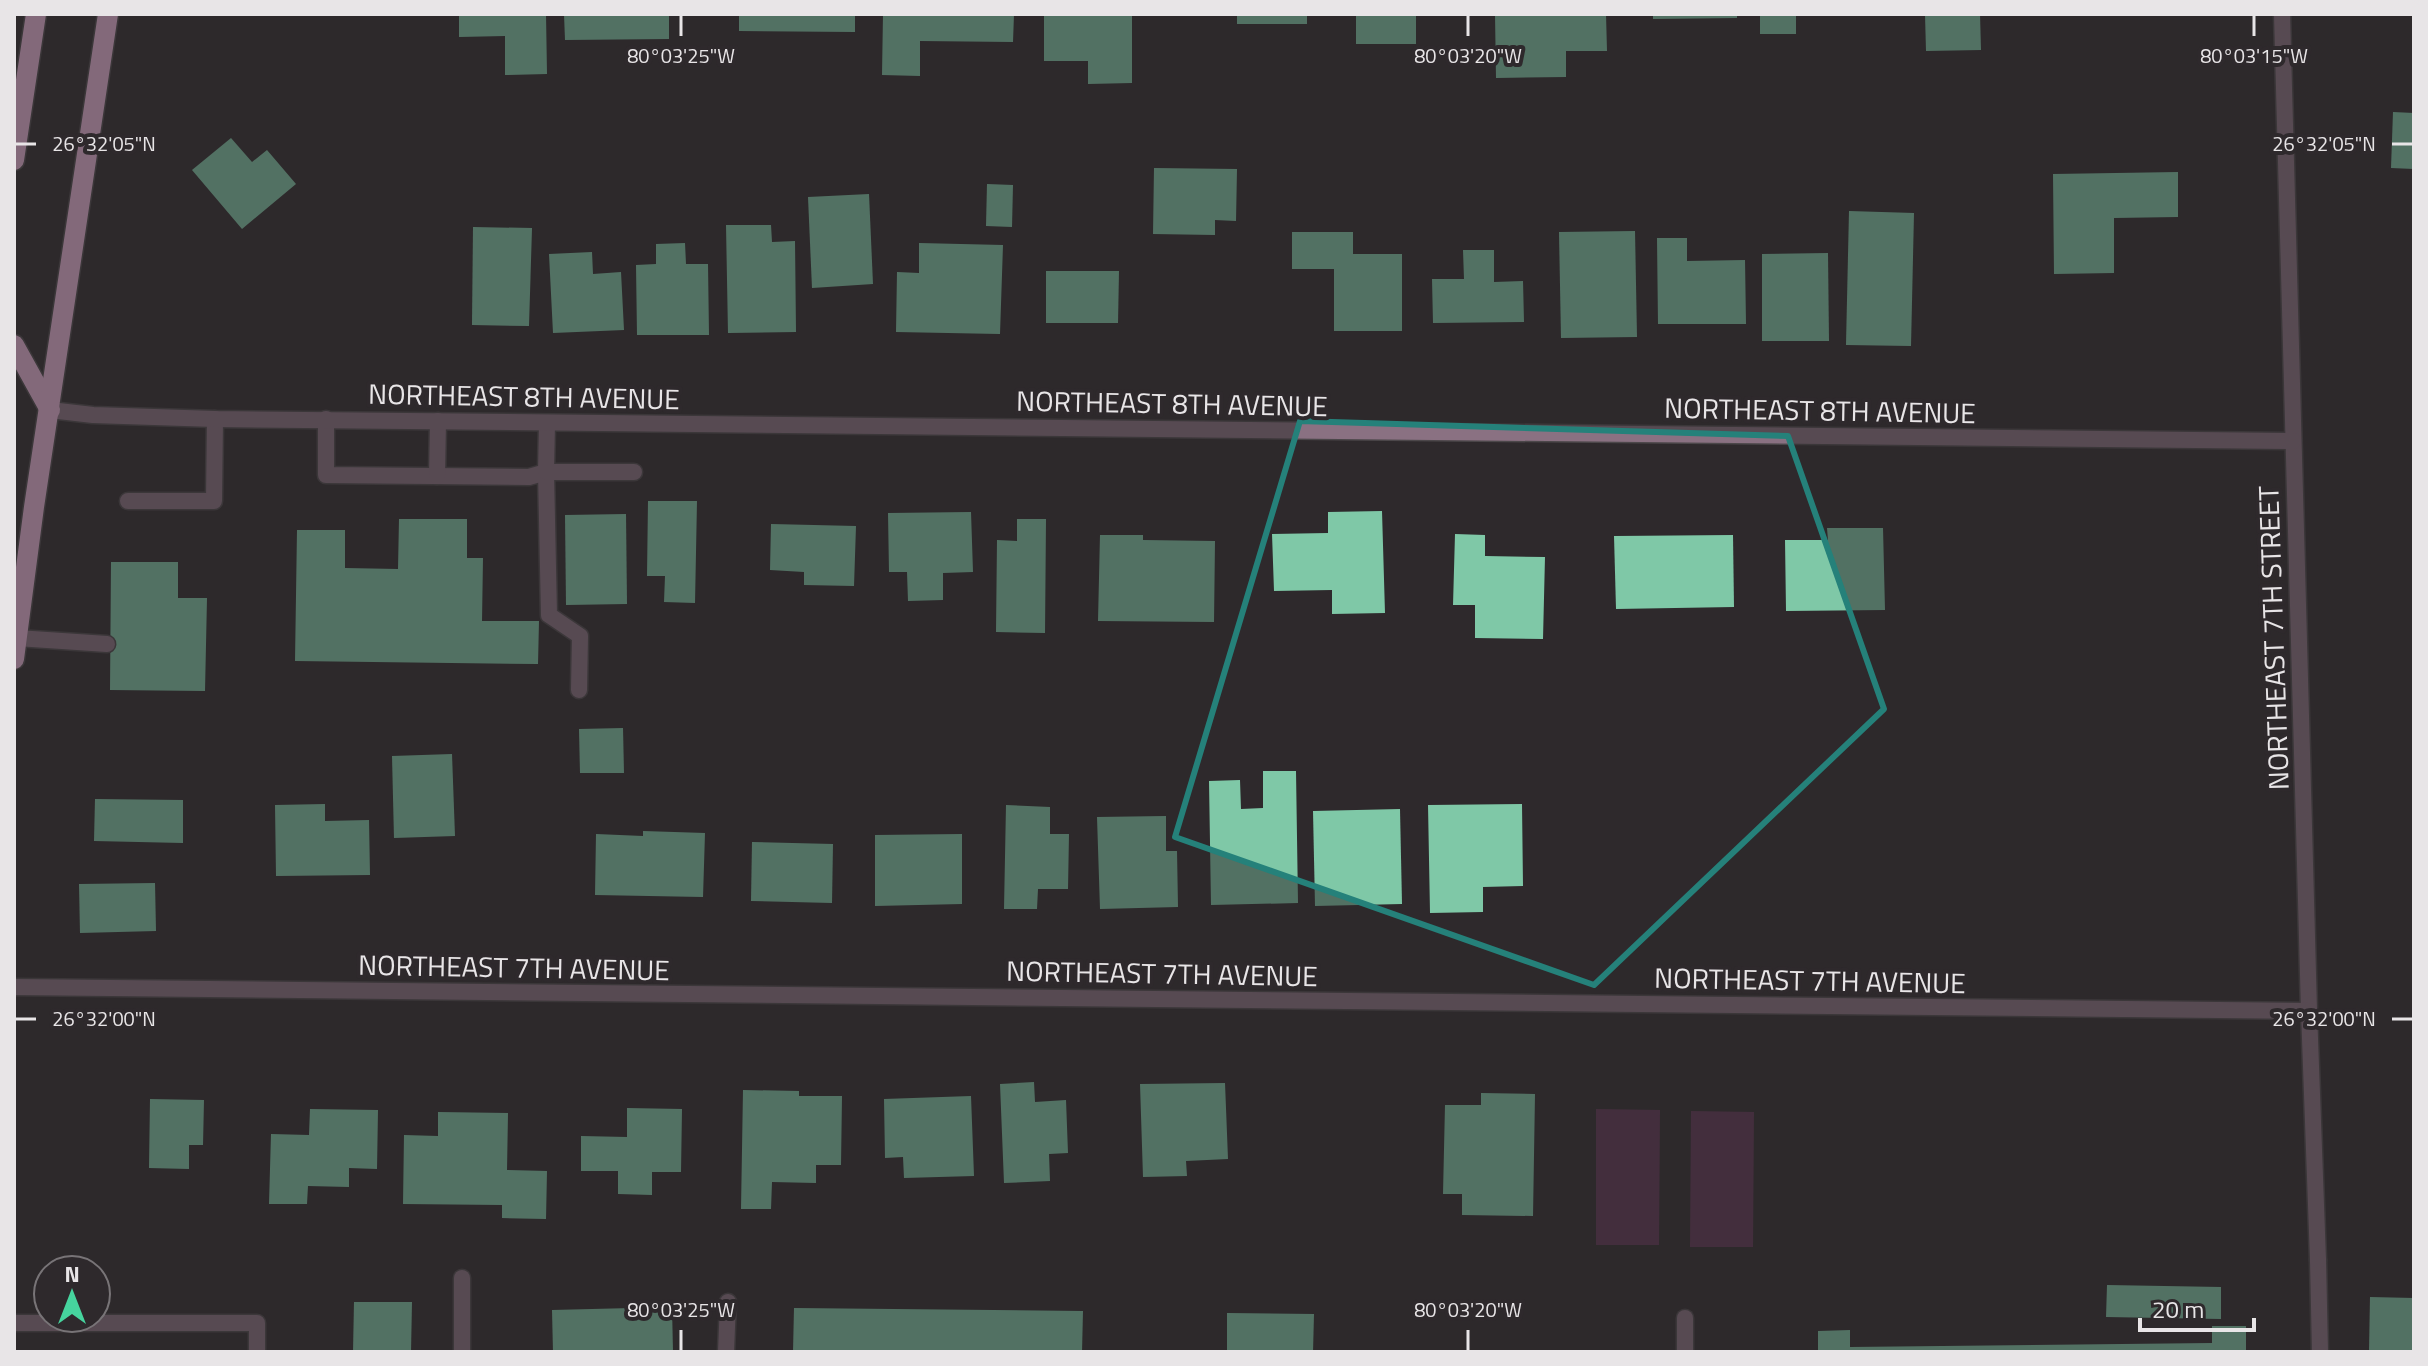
<svg xmlns="http://www.w3.org/2000/svg" width="2428" height="1366" viewBox="0 0 2428 1366" font-family="'Titillium Web',sans-serif">
<style>
.green{fill:#5e3452}
.building{fill:#7fc8a7}
.lines{fill:none;stroke-linecap:round;stroke-linejoin:round}
.lane-casing{stroke:#4c474a;stroke-width:19}
.street-casing{stroke:#4c474a;stroke-width:19}
.primary-casing{stroke:#4c474a;stroke-width:23}
.lane{stroke:#8a7182;stroke-width:16}
.street{stroke:#8a7182;stroke-width:16}
.primary{stroke:#eab7da;stroke-width:20}
.marked{fill:none;stroke:#25817a;stroke-width:6;stroke-linejoin:round}
.ticks{fill:none;stroke:#e8e5e7;stroke-width:3}
.labels{text-anchor:middle;dominant-baseline:central;stroke-width:8;stroke-linejoin:round;paint-order:stroke}
.street-label{font-size:28px;fill:#e8e5e7;stroke:#2e292c}
.ticks-label{font-size:20px;text-anchor:middle;fill:#e8e5e7;stroke:#2e292c;stroke-width:8;stroke-linejoin:round;paint-order:stroke}
</style>
<rect width="100%" height="100%" fill="#2e292c"/>
<g class="green">
<polygon points="1596,1109 1660,1110 1659,1245 1596,1245"/>
<polygon points="1691,1111 1754,1112 1753,1247 1690,1247"/>
</g>
<g class="building">
<polygon points="459,14 546,14 547,74 505,75 505,36 459,37"/>
<polygon points="564,14 669,14 669,39 565,40"/>
<polygon points="739,14 855,14 855,32 739,31"/>
<polygon points="883,14 1014,14 1013,42 920,41 920,76 882,75"/>
<polygon points="1044,14 1132,14 1132,83 1088,84 1088,61 1044,61"/>
<rect x="1237" y="14" width="70" height="10"/>
<rect x="1356" y="14" width="60" height="30"/>
<polygon points="1495,14 1606,14 1607,51 1566,51 1566,77 1496,78"/>
<polygon points="1653,14 1737,14 1737,18 1653,19"/>
<rect x="1760" y="14" width="36" height="20"/>
<polygon points="1925,14 1980,14 1981,50 1926,51"/>
<polygon points="2393,112 2414,113 2414,169 2391,168"/>
<polygon points="231,138 252,162 267,150 296,184 242,229 192,170"/>
<polygon points="1154,168 1237,169 1236,221 1215,220 1215,235 1153,234"/>
<polygon points="2178,172 2178,217 2114,218 2114,273 2054,274 2053,174"/>
<polygon points="987,184 1013,185 1012,227 986,226"/>
<polygon points="869,194 873,284 812,288 808,197"/>
<polygon points="1849,211 1914,213 1911,346 1846,345"/>
<polygon points="726,225 771,225 772,242 795,241 796,332 728,333"/>
<polygon points="473,227 532,228 529,326 472,325"/>
<polygon points="1635,231 1637,337 1561,338 1559,232"/>
<polygon points="1292,232 1353,232 1353,254 1402,254 1402,331 1334,331 1334,269 1292,269"/>
<polygon points="1657,238 1687,238 1687,261 1745,260 1746,324 1658,324"/>
<polygon points="685,243 686,264 708,264 709,335 637,335 636,265 656,264 656,244"/>
<polygon points="919,243 1003,245 1000,334 896,332 897,272 919,273"/>
<polygon points="1463,250 1494,250 1494,282 1523,281 1524,322 1433,323 1432,279 1464,279"/>
<polygon points="592,252 593,274 621,272 624,330 553,333 549,254"/>
<polygon points="1828,253 1829,341 1762,341 1762,254"/>
<polygon points="1046,271 1119,271 1118,323 1046,323"/>
<polygon points="648,501 697,501 695,603 664,602 665,576 647,576"/>
<polygon points="1382,511 1385,613 1332,614 1332,590 1274,591 1272,534 1328,533 1328,512"/>
<polygon points="971,512 973,572 943,573 943,600 908,601 907,572 889,572 888,513"/>
<polygon points="626,514 627,604 566,605 565,515"/>
<polygon points="399,519 467,519 467,558 483,558 482,621 539,621 538,664 295,661 297,530 345,530 345,568 398,569"/>
<polygon points="1017,519 1046,519 1045,633 996,632 997,540 1017,541"/>
<polygon points="771,524 856,526 854,586 804,585 804,572 770,570"/>
<polygon points="1827,528 1883,528 1885,610 1786,611 1785,540 1828,540"/>
<polygon points="1455,534 1485,535 1485,556 1545,557 1543,639 1475,638 1475,605 1453,605"/>
<polygon points="1100,535 1143,535 1143,540 1215,541 1214,622 1098,621"/>
<polygon points="1733,535 1734,607 1616,609 1614,536"/>
<polygon points="111,562 178,562 178,598 207,598 205,691 110,690"/>
<polygon points="623,728 624,773 580,773 579,729"/>
<polygon points="452,754 455,836 394,838 392,756"/>
<polygon points="1263,771 1296,771 1298,903 1211,905 1209,781 1240,780 1241,809 1263,808"/>
<polygon points="95,799 183,800 183,843 94,841"/>
<polygon points="325,804 325,821 369,820 370,875 276,876 275,805"/>
<polygon points="1522,804 1523,886 1483,887 1483,912 1430,913 1428,805"/>
<polygon points="1006,805 1050,807 1050,834 1069,834 1068,889 1038,889 1037,909 1004,909"/>
<polygon points="1400,809 1402,904 1315,906 1313,811"/>
<polygon points="1166,816 1166,851 1177,851 1178,907 1100,909 1097,817"/>
<polygon points="643,831 705,833 703,897 595,895 596,834 643,836"/>
<polygon points="962,834 962,904 875,906 875,835"/>
<polygon points="752,842 833,844 832,903 751,901"/>
<polygon points="155,883 156,931 80,933 79,884"/>
<polygon points="1034,1082 1035,1102 1066,1100 1068,1153 1049,1154 1050,1181 1004,1183 1000,1084"/>
<polygon points="1225,1083 1228,1159 1186,1161 1187,1176 1143,1177 1140,1084"/>
<polygon points="743,1090 799,1091 799,1096 842,1096 841,1165 816,1165 816,1183 772,1182 771,1209 741,1209"/>
<polygon points="1481,1093 1535,1094 1533,1216 1462,1215 1462,1194 1443,1194 1445,1105 1481,1105"/>
<polygon points="971,1096 974,1176 904,1178 903,1157 885,1158 884,1099"/>
<polygon points="150,1099 204,1100 203,1145 189,1145 189,1169 149,1168"/>
<polygon points="627,1108 682,1109 681,1172 652,1172 652,1195 618,1194 618,1171 581,1171 581,1136 627,1137"/>
<polygon points="310,1109 378,1110 377,1169 349,1168 349,1187 308,1186 307,1204 269,1204 271,1134 309,1135"/>
<polygon points="438,1112 508,1113 507,1170 547,1171 546,1219 502,1218 502,1205 403,1204 404,1135 438,1136"/>
<polygon points="2107,1285 2221,1287 2221,1319 2106,1317"/>
<polygon points="2370,1297 2414,1298 2414,1352 2369,1352"/>
<polygon points="354,1302 412,1302 411,1352 353,1352"/>
<polygon points="672,1307 673,1352 553,1352 552,1310"/>
<polygon points="794,1308 1083,1311 1082,1352 793,1352"/>
<polygon points="1227,1313 1314,1314 1313,1352 1227,1352"/>
<polygon points="2212,1326 2246,1326 2246,1352 1818,1352 1818,1331 1850,1330 1850,1347 2212,1343"/>
</g>
<g class="lines">
<g class="lane-casing">
<g id="lane">
<polyline points="326,419 326,475 529,477 546,472 549,615 580,636 579,690"/>
<polyline points="547,423 546,472 634,472"/>
<polyline points="437,476 438,421"/>
<polyline points="128,501 214,501 215,419"/>
<polyline points="17,638 107,644"/>
<polyline points="2318,1260 2320,1352"/>
<polyline points="462,1278 462,1352"/>
<polyline points="14,1323 257,1323 257,1352"/>
<polyline points="726,1352 728,1302"/>
<polyline points="1685,1352 1685,1318"/>
</g>
</g>
<g class="street-casing">
<g id="street">
<polyline points="2282,14 2309,1011 2318,1260"/>
<polyline points="50,410 93,415 215,419 2293,441"/>
<polyline points="14,987 2309,1011"/>
</g>
</g>
<g class="primary-casing">
<g id="primary">
<polyline points="14,160 36,14"/>
<polyline points="14,345 50,410"/>
<polyline points="14,659 34,507 108,14"/>
</g>
</g>
<use href="#lane" class="lane"/>
<use href="#street" class="street"/>
<use href="#primary" class="primary"/>
</g>
<path d="M0 0H2428V1366H0ZM 1300,421 L 1788,436 L 1884,709 L 1594,985 L 1175,837 Z" fill="#2e292c" fill-opacity=".55" fill-rule="evenodd"/>
<path class="marked" d="M 1300,421 L 1788,436 L 1884,709 L 1594,985 L 1175,837 Z"/>
<path class="ticks" d="M 681,16 L 681,36M 1468,16 L 1468,36M 2254,16 L 2254,36M 16,144 L 36,144M 2392,144 L 2412,144M 16,1019 L 36,1019M 2392,1019 L 2412,1019M 681,1330 L 681,1350M 1468,1330 L 1468,1350"/>
<g class="labels">
<g class="street-label">
<text transform="translate(524 396) rotate(1)">NORTHEAST 8TH AVENUE</text>
<text transform="translate(1172 403) rotate(1)">NORTHEAST 8TH AVENUE</text>
<text transform="translate(1820 410) rotate(1)">NORTHEAST 8TH AVENUE</text>
<text transform="translate(2273 638) rotate(-92)">NORTHEAST 7TH STREET</text>
<text transform="translate(514 967) rotate(1)">NORTHEAST 7TH AVENUE</text>
<text transform="translate(1162 973) rotate(1)">NORTHEAST 7TH AVENUE</text>
<text transform="translate(1810 980) rotate(1)">NORTHEAST 7TH AVENUE</text>
</g>
</g>
<g class="ticks-label">
<text x="681" y="63">80°03'25"W</text>
<text x="1468" y="63">80°03'20"W</text>
<text x="2254" y="63">80°03'15"W</text>
<text x="104" y="151">26°32'05"N</text>
<text x="2324" y="151">26°32'05"N</text>
<text x="104" y="1026">26°32'00"N</text>
<text x="2324" y="1026">26°32'00"N</text>
<text x="681" y="1317">80°03'25"W</text>
<text x="1468" y="1317">80°03'20"W</text>
</g>
<rect width="2428" height="1366" fill="none" stroke="#e8e5e7" stroke-width="32"/>
<g transform="translate(72 1294)"><circle r="38" fill="#2e292c" stroke="#787477" stroke-width="2"/>
<path d="M0-6L14 30L0 20L-14 30Z" fill="#46d49e"/>
<text y="-12" font-size="22" font-weight="bold" text-anchor="middle" fill="#e8e5e7">N</text>
</g>
<path d="M2140 1318v12h114v-12" fill="none" stroke="#e8e5e7" stroke-width="4"/>
<text x="2152" y="1318" font-size="24" fill="#e8e5e7" stroke="#2e292c" stroke-width="6" paint-order="stroke">20 m</text>
</svg>
